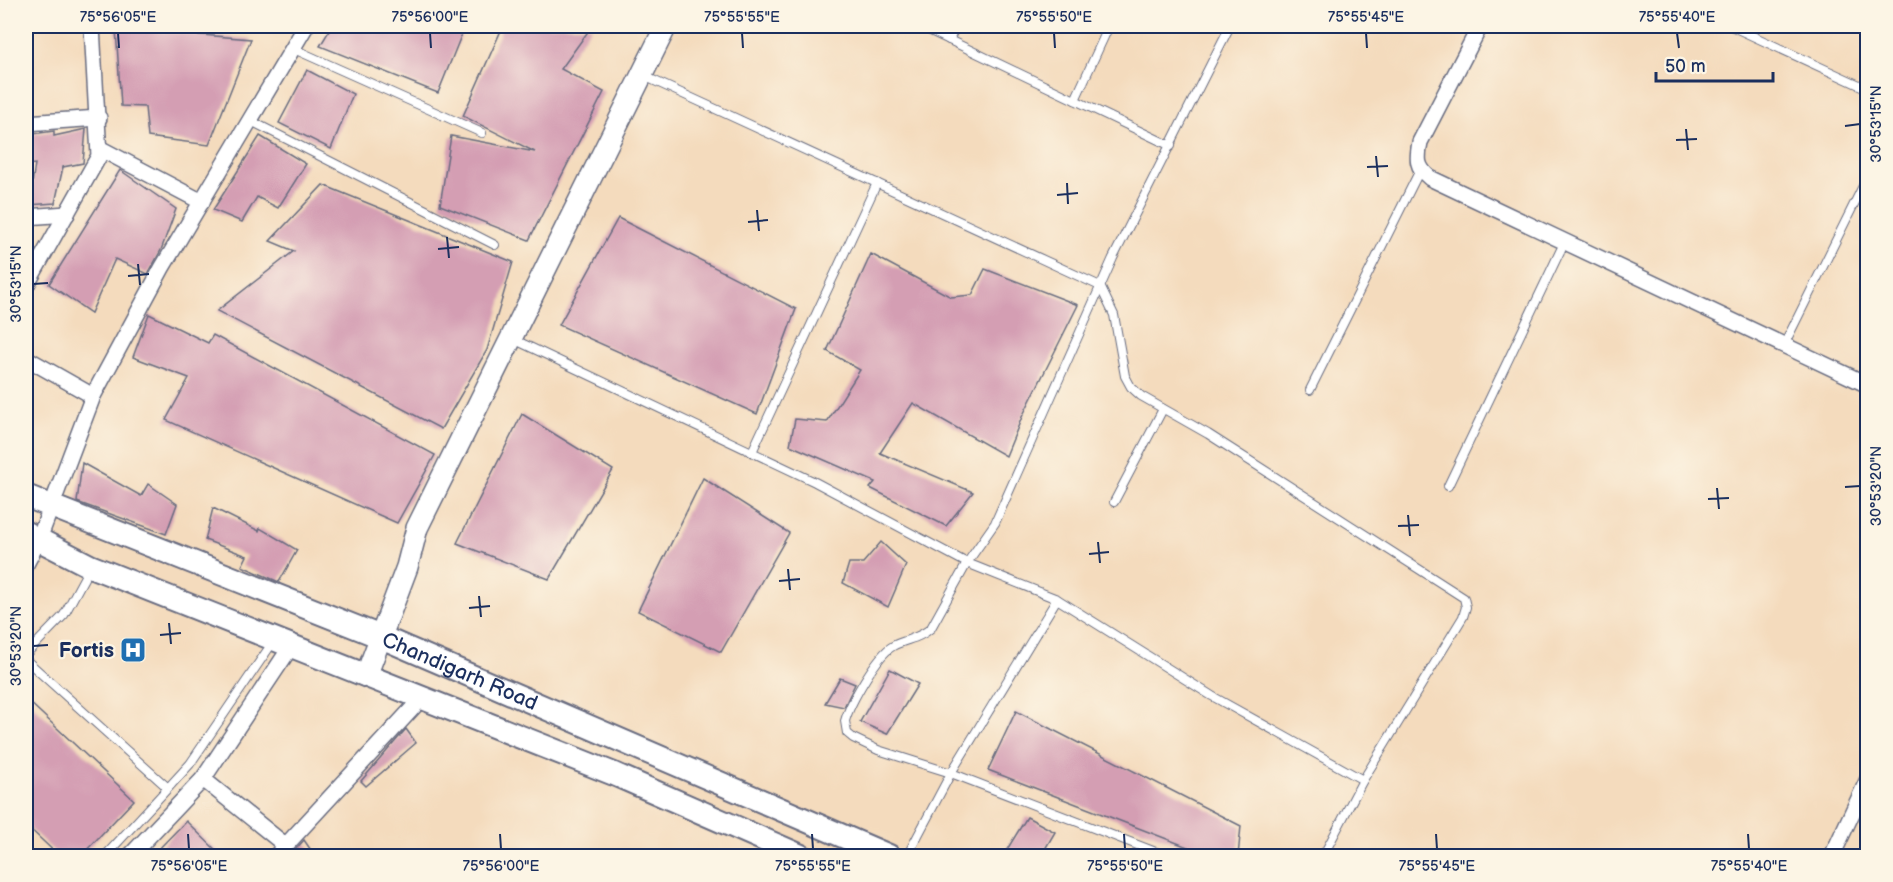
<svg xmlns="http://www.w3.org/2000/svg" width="1893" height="882" viewBox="0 0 1893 882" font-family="'Balsamiq Sans',sans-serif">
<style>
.building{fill:#d49eb3}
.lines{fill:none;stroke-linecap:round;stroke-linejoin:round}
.lane-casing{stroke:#676b7f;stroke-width:10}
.street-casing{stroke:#676b7f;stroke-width:18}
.secondary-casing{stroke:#676b7f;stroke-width:24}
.primary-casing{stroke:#676b7f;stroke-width:26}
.lane{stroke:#fff;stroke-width:8}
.street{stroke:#fff;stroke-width:15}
.secondary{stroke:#fff;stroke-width:21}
.primary{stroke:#fff;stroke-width:22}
.ticks{fill:none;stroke:#1b2f5e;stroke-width:2}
.labels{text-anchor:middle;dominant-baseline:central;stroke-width:4.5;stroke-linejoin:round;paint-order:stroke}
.poi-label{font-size:21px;font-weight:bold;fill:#1b2f5e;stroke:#fcf5e5;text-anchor:end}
.street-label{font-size:21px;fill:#1b2f5e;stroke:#fcf5e5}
.neatline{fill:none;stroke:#1b2f5e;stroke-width:2}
.ticks-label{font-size:15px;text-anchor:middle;fill:#1b2f5e}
</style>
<rect width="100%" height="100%" fill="#fcf5e5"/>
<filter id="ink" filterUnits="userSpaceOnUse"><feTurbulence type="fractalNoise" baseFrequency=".0167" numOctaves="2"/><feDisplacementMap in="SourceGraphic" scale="12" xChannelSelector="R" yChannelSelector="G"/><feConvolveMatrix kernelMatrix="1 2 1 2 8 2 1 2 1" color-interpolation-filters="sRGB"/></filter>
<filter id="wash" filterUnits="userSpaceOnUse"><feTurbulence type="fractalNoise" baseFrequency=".008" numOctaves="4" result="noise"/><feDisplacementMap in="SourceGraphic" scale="24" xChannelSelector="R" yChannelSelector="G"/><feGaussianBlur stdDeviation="1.35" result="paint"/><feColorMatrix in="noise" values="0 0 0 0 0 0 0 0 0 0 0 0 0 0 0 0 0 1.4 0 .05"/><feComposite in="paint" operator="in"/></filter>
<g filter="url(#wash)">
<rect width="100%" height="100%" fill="#f4dbbd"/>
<g id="blocks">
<g class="building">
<polygon points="332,26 465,26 438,93 320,46"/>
<polygon points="503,26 592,26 561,69 604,92 529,240 440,205 451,136 535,152 463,116"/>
<polygon points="116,28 251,39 209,145 148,137 145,107 121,106"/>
<polygon points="307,70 353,94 331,149 279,123"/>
<polygon points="86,129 83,163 63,167 55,203 29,205 35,164 26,165 26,135 54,131 54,136"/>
<polygon points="260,136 306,164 278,208 257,197 242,222 213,210"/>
<polygon points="120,170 176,209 161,250 148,274 115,259 91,313 49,284"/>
<polygon points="323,185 513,262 487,350 441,429 217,311 294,251 270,241"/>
<polygon points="618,218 796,309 757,414 559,325"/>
<polygon points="871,254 951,297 972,295 985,269 1078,305 1022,417 1006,456 913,403 880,453 973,492 946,526 870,488 875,482 790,445 795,419 827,422 860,370 827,351"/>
<polygon points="149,314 208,343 213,335 435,455 397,523 166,420 189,378 133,357"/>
<polygon points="522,414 613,470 549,579 457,543"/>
<polygon points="82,463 141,496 148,484 177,504 166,534 77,502"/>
<polygon points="703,478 789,533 721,652 638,611"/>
<polygon points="213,508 259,531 260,528 297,550 279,582 242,566 247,556 205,540"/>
<polygon points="881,542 906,565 888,607 843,583 849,563 863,563"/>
<polygon points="890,669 918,684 887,734 860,722"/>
<polygon points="840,678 855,684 844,707 825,703"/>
<polygon points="26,699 134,800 81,856 59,856 26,825"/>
<polygon points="1016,711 1241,826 1238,856 1211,856 988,770"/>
<polygon points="406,729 416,743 366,786 361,781"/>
<polygon points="1027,817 1055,832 1041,856 1003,856"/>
<polygon points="186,821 222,856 152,856"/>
<polygon points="304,840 315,856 291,856 296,849"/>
</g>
</g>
</g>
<g filter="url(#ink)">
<use href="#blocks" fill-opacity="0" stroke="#676b7f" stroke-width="1.5"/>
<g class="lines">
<g class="lane-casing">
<g id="lane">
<polyline points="920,26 1171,146"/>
<polyline points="1731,26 1868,89"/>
<polyline points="949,40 956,26"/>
<polyline points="294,49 482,133"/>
<polyline points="644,76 1100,286 1114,315 1125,376 1131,387 1141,396 1208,434 1464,598 1466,607 1463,617 1363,780 1323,856"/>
<polyline points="1075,100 1109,26"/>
<polyline points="251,121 495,245"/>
<polyline points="513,339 815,482 967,563 1057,599 1212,696 1363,780"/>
<polyline points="1784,345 1868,176"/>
<polyline points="1310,390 1420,170"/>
<polyline points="752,452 877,183"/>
<polyline points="1448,486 1564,243"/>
<polyline points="1114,502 1163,409"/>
<polyline points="26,654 64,615 90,567"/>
<polyline points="26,660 168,788 190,764 273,642"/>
<polyline points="105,856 168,788"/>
<polyline points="907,856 951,773 1057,599"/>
<path d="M 1166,856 L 951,773 L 878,750 L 853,738 L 847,733 L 845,721 C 850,703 877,655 893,646 C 906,639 919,639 931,628 L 967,563 L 995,523 L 1113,258 L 1230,26"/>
</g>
</g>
<g class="street-casing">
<g id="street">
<path d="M 1480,26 L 1420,142 C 1417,159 1416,167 1430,178 L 1868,385"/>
<polyline points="26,123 99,118"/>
<polyline points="101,149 202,202"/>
<polyline points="26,217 67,214"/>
<polyline points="26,286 99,156 92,26"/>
<polyline points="26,358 93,396"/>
<polyline points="26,564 39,539 93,396 162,268 306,26"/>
<polyline points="203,779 285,845"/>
<polyline points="130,856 203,779 292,645"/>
<polyline points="276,856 422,698"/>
<polyline points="1832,856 1868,779"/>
</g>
</g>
<g class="secondary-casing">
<polyline id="secondary" points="366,676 407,567 417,528 666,26"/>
</g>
<g class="primary-casing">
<g id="primary">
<path id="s1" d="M 26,496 L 381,637 L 889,856"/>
<polyline points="26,533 90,566 614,774 801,856"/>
</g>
</g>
<use href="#lane" class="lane"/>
<use href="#street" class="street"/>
<use href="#secondary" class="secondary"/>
<use href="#primary" class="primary"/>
</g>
</g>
<path class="ticks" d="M 118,33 L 119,48M 430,33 L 431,48M 742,33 L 743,48M 1054,33 L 1055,48M 1366,33 L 1367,48M 1677,33 L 1679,48M 1845,126 L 1860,124M 1686,129 L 1688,150M 1676,140 L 1697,139M 1376,156 L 1378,177M 1367,167 L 1388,166M 1067,183 L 1068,204M 1057,195 L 1078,193M 757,210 L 759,231M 748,222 L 768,220M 447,237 L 449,258M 438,249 L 459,247M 138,264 L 140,285M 128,276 L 149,274M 33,284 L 48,283M 1845,487 L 1860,486M 1717,488 L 1719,509M 1708,499 L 1729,498M 1408,515 L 1410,536M 1398,526 L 1419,525M 1098,542 L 1100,563M 1089,554 L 1109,552M 788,569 L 790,590M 779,581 L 800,579M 479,596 L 481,617M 469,608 L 490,606M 169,623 L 171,644M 160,635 L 181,633M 33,646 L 48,645M 188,834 L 189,849M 500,834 L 501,849M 812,834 L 813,849M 1124,834 L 1125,849M 1436,834 L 1437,849M 1748,834 L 1749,849"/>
<defs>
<g id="hospital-square" transform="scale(1.35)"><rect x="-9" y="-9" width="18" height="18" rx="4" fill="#1f6fb2" stroke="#fcf5e5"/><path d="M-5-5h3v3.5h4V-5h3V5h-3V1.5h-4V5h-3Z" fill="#fff"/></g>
</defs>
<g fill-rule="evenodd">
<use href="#hospital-square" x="133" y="650"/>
</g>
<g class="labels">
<g class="poi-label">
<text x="114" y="650">Fortis</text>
</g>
<g class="street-label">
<text stroke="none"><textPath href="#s1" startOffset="468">Chandigarh Road</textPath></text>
</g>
</g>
<rect width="1893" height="882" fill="none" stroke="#fcf5e5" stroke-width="66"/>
<path d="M1656 72v9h117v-9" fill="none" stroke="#1b2f5e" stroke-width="3"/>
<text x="1665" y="72" font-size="18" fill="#1b2f5e" stroke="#fcf5e5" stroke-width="4.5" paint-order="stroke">50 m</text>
<rect x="33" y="33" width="1827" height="816" class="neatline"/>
<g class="ticks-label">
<text x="118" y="22">75°56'05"E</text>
<text x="430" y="22">75°56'00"E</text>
<text x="742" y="22">75°55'55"E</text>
<text x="1054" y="22">75°55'50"E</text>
<text x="1366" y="22">75°55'45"E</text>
<text x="1677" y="22">75°55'40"E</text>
<text transform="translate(1876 124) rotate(-90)" y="5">30°53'15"N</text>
<text transform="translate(16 284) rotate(-90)" y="5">30°53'15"N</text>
<text transform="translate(1876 486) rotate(-90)" y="5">30°53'20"N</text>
<text transform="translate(16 646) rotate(-90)" y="5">30°53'20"N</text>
<text x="189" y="871">75°56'05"E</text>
<text x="501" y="871">75°56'00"E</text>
<text x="813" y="871">75°55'55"E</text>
<text x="1125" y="871">75°55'50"E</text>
<text x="1437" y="871">75°55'45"E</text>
<text x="1749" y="871">75°55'40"E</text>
</g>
</svg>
